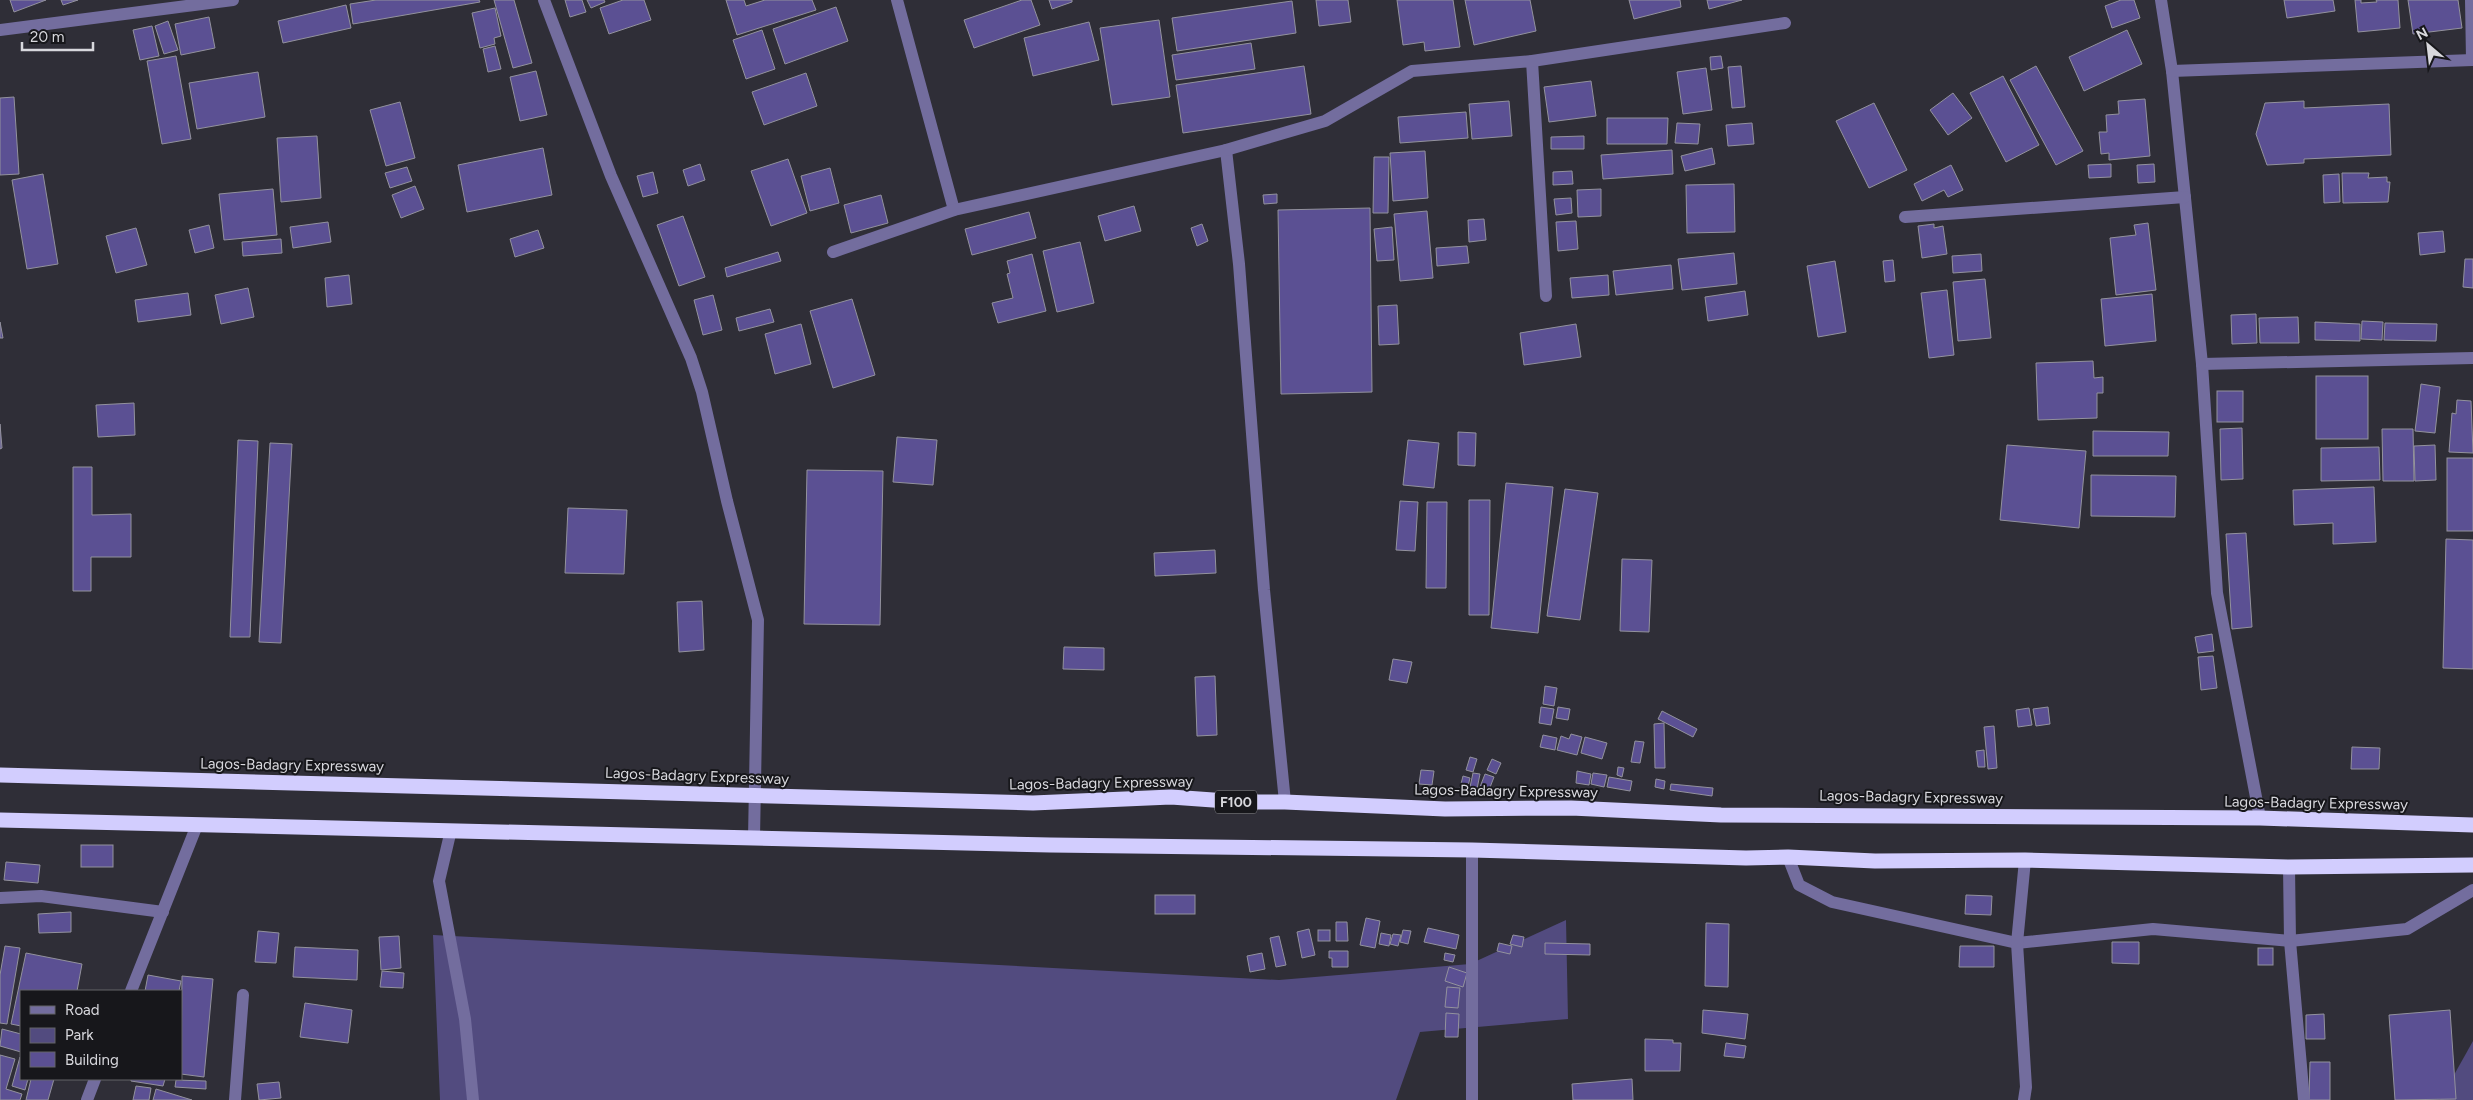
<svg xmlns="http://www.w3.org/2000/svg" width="2473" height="1100" viewBox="0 0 2473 1100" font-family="Figtree,sans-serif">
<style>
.green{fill:#524b7f}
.building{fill:#5b5093;stroke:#93929d}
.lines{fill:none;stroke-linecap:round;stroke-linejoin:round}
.minor{stroke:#736d9e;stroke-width:12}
.highway{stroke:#d2cdfe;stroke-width:15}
.labels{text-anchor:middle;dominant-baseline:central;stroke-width:4;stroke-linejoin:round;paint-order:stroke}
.shield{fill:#17171b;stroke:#9e9ea3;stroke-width:1}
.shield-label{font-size:14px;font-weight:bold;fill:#d8d8dd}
.street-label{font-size:15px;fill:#d8d8dd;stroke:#17171b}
</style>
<rect width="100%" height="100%" fill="#2f2e37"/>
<g class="green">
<polygon points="1566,920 1568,1019 1420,1032 1396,1100 440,1100 433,935 1279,980 1470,964"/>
<polygon points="2473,1041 2473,1100 2440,1100"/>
</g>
<g class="building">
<polygon points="10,0 46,0 14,12"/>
<polygon points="61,0 78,0 63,5"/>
<polygon points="376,0 479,0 480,2 353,24 350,4"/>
<polygon points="494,0 514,0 532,63 513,68"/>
<polygon points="565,0 582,0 586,12 570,17"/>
<polygon points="587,0 604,0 605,2 591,8"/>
<polygon points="623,0 644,0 651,20 609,34 600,8"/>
<polygon points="726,0 744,0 746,6 765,0 812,0 816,10 737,35"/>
<polygon points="1022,0 1031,0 1040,25 974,48 964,20"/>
<polygon points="1049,0 1072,0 1072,2 1052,9"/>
<polygon points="1316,0 1348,0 1351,22 1319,26"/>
<polygon points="1397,0 1453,0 1460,47 1425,51 1424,42 1403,45"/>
<polygon points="1465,0 1530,0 1536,31 1474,45"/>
<polygon points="1629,0 1680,0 1681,7 1634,19"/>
<polygon points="1707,0 1742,0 1709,9"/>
<polygon points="2121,0 2134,0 2140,18 2112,28 2105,6"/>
<polygon points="2284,0 2333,0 2335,11 2287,18"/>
<polygon points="2355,0 2361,0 2361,3 2377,2 2376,0 2398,0 2400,28 2358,32"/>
<polygon points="2408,0 2458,0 2462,28 2413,34"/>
<polygon points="1292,1 1296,33 1177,51 1172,18"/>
<polygon points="346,5 351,28 283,43 278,21"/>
<polygon points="836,7 848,41 785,64 773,29"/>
<polygon points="495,8 501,36 494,38 495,44 480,48 472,13"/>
<polygon points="209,17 215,48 181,55 175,24"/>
<polygon points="1159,20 1170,97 1112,105 1100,28"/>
<polygon points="168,21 178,50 164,54 155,26"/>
<polygon points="1089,22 1099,60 1033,76 1024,38"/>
<polygon points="152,26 159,56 140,60 133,30"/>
<polygon points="762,30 775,69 746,79 733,40"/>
<polygon points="2127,30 2142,64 2084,91 2069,57"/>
<polygon points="1251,43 1255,69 1176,80 1172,55"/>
<polygon points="495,46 501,69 488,72 483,49"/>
<polygon points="176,56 191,139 162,144 147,61"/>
<polygon points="1721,56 1723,68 1711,70 1710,57"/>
<polygon points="1304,66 1311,114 1183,133 1176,85"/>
<polygon points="1741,66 1745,107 1732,108 1728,67"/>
<polygon points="2036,66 2083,151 2056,165 2010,80"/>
<polygon points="1706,68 1712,110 1683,114 1677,72"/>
<polygon points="536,71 547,115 520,121 510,77"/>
<polygon points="258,72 265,117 197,129 189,83"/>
<polygon points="806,73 817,106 764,125 752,92"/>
<polygon points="2003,76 2039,145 2006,162 1970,93"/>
<polygon points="1591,81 1596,116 1549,122 1544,87"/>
<polygon points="1953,93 1972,118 1948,135 1930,110"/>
<polygon points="14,97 19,174 0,175 0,98"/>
<polygon points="2145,99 2150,156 2109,160 2109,153 2101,154 2099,132 2107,132 2106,115 2119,114 2118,101"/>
<polygon points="1509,101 1512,136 1472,139 1469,104"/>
<polygon points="2304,101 2304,108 2389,104 2391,155 2304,159 2304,163 2267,165 2256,134 2265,103"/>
<polygon points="400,102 415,158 386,166 370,110"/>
<polygon points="1874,103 1907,170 1869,188 1836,121"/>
<polygon points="1466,112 1468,138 1400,143 1398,117"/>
<polygon points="1607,118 1668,118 1667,144 1607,144"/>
<polygon points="1677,123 1700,124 1698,144 1675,143"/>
<polygon points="1752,123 1754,144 1728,146 1726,125"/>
<polygon points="317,136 321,198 281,202 277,138"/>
<polygon points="1584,136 1584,149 1551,149 1551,137"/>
<polygon points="543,148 552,195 467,212 458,165"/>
<polygon points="1712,148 1715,164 1685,171 1681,156"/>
<polygon points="1672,150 1673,174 1603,179 1601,155"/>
<polygon points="1425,151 1428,198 1393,201 1390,153"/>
<polygon points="1374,157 1389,157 1388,213 1373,213"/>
<polygon points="788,159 807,213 771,226 751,171"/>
<polygon points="700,164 705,180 688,186 683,170"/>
<polygon points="2111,164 2111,177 2089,178 2088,165"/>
<polygon points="2154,164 2155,182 2138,183 2137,165"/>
<polygon points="1951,165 1963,190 1948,197 1944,190 1922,201 1914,184"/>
<polygon points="407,167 412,181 390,188 385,173"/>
<polygon points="830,168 839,203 810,211 801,176"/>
<polygon points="1572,171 1573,184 1553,185 1553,172"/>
<polygon points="653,172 658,193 643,197 637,176"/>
<polygon points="2342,173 2369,173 2368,178 2387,177 2387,182 2390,182 2388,202 2343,203"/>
<polygon points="43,174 58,264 27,269 12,180"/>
<polygon points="2339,174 2340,202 2324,203 2323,175"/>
<polygon points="1734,184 1735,232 1687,233 1686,185"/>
<polygon points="415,186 424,209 401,218 392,195"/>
<polygon points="273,189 277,235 224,240 219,194"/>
<polygon points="1601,189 1601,216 1578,217 1577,190"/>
<polygon points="1277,194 1277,203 1264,204 1263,195"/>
<polygon points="881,195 888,223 851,233 844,205"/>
<polygon points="1571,198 1572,213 1556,215 1554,199"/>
<polygon points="1134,206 1141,231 1105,241 1098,216"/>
<polygon points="1370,208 1372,392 1281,394 1278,210"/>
<polygon points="1427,211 1433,278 1400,281 1394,214"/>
<polygon points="1029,212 1036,238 972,255 965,229"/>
<polygon points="683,216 705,277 679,286 657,225"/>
<polygon points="1484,219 1486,240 1469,242 1468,220"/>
<polygon points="1576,221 1578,249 1558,251 1556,222"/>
<polygon points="328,222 331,242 293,248 290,227"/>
<polygon points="2148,223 2156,290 2116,295 2110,238 2136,235 2134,225"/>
<polygon points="1202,224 1208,241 1197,246 1191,228"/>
<polygon points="1934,224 1934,228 1943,226 1947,254 1922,258 1918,226"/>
<polygon points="209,225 214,248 195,253 189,230"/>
<polygon points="1392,227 1394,260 1377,261 1374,229"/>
<polygon points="136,228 147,265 116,273 106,236"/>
<polygon points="538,230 544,248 515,257 510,239"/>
<polygon points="2443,231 2445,252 2420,255 2418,233"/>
<polygon points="281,239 282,253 243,256 242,242"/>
<polygon points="1080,242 1094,303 1057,312 1043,251"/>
<polygon points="1467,246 1469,263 1437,266 1436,248"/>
<polygon points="778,252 781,261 727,277 725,268"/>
<polygon points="1734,253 1737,284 1682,290 1678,259"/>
<polygon points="1032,254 1046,311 998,323 992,303 1013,298 1007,274 1010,273 1007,261"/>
<polygon points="1981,254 1982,271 1953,273 1952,256"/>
<polygon points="2465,259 2473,259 2473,288 2463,287"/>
<polygon points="1893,260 1895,281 1885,282 1883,261"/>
<polygon points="1835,261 1846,332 1818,337 1807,266"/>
<polygon points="1671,265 1673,289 1616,295 1613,271"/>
<polygon points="349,275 352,304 327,307 325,278"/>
<polygon points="1608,275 1609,295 1572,298 1570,278"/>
<polygon points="1985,279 1991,338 1958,341 1953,282"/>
<polygon points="248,288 254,317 221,324 215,295"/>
<polygon points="1947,290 1954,355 1929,358 1921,293"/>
<polygon points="1745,291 1748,315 1708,321 1705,297"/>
<polygon points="188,293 191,315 138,322 135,300"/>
<polygon points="2152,294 2156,341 2105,346 2101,299"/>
<polygon points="713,295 722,330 703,335 694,300"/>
<polygon points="852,299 875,375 833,388 810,311"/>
<polygon points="1397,305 1399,344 1379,345 1378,306"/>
<polygon points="770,309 774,322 739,331 736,318"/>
<polygon points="2256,314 2257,343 2232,344 2231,315"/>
<polygon points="2298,317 2299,343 2260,343 2259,318"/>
<polygon points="2362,321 2383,322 2382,340 2361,339"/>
<polygon points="0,322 3,338 0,338"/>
<polygon points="2315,322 2360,324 2360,341 2315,340"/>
<polygon points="2385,323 2437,324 2436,341 2384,340"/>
<polygon points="801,324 811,364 775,374 765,334"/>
<polygon points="1576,324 1581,357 1524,365 1520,333"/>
<polygon points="2093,361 2094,378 2103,377 2103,393 2097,393 2097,418 2038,420 2036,363"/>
<rect x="2316" y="376" width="52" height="63"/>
<polygon points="2421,384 2440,387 2435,433 2415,431"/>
<rect x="2217" y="391" width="26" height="31"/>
<polygon points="2457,400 2471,401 2473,453 2449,452 2452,413 2456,414"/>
<polygon points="134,403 135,435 98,437 96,405"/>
<polygon points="0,424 2,448 0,449"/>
<polygon points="2242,428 2243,479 2221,480 2220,429"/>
<polygon points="2382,429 2413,429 2414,481 2383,481"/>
<polygon points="2093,431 2169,432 2168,456 2093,456"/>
<polygon points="1458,432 1476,433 1475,466 1458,465"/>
<polygon points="897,437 937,440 933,485 893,482"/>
<polygon points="238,440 258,441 250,637 230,637"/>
<polygon points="1408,440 1439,443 1434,488 1403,485"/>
<polygon points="270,443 292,444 281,643 259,642"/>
<polygon points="2007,445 2086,451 2079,528 2000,520"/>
<polygon points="2435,445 2436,480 2415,481 2414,446"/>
<polygon points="2379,447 2380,480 2321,481 2321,448"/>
<rect x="2447" y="458" width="26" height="73"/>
<polygon points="73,467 92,467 92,515 131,514 131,557 91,557 91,591 73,591"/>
<polygon points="807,470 883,471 880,625 804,624"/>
<polygon points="2091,475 2176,476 2175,517 2091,516"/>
<polygon points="1506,483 1553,487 1538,633 1491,628"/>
<polygon points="2374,487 2376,542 2333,544 2333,523 2294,525 2293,490"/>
<polygon points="1565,489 1598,493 1580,620 1547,616"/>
<polygon points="1469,500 1490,500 1489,615 1469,615"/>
<polygon points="1400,501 1418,502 1415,551 1396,550"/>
<polygon points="1427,502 1447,502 1446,588 1426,588"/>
<polygon points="568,508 627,510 624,574 565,573"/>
<polygon points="2246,533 2252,627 2232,629 2226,534"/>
<polygon points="2446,539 2473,540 2473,669 2443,668"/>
<polygon points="1215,550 1216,573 1155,576 1154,553"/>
<polygon points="1622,559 1652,560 1649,632 1620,631"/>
<polygon points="702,601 704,650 679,652 677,602"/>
<polygon points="2212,634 2214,651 2198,653 2195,637"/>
<polygon points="1064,647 1104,648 1104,670 1063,669"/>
<polygon points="2213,656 2217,688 2201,690 2198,657"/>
<polygon points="1393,659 1412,662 1407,683 1389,680"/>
<polygon points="1215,676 1217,735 1197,736 1195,677"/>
<polygon points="1545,686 1557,688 1554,706 1543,704"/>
<polygon points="1541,707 1554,709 1551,725 1539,723"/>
<polygon points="1558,707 1570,709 1568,720 1556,718"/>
<polygon points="2048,707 2050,724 2036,726 2033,709"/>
<polygon points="2029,708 2032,725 2018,727 2016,710"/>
<polygon points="1662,711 1697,729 1693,737 1658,719"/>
<polygon points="1664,723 1665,768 1655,768 1654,724"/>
<polygon points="1994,726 1997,768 1988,769 1984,727"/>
<polygon points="1571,734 1582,737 1577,755 1557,750 1561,736 1569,739"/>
<polygon points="1543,735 1557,738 1555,750 1540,747"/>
<polygon points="1585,737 1607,743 1602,759 1581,753"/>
<polygon points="1635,741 1644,742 1640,763 1631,762"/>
<polygon points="2352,747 2380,748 2379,769 2351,769"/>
<polygon points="1984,750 1985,767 1978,767 1976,751"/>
<polygon points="1470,757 1477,759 1473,772 1466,770"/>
<polygon points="1492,759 1501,763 1496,774 1487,770"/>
<polygon points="1618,767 1624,768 1622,777 1617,775"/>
<polygon points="1421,770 1434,771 1432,785 1419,784"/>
<polygon points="1577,771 1591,774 1589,785 1576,783"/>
<polygon points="1473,773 1480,774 1477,789 1470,787"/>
<polygon points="1593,773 1607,775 1604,787 1591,784"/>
<polygon points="1485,774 1494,777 1489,790 1480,787"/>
<polygon points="1463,776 1470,778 1467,790 1460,788"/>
<polygon points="1609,777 1632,781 1630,791 1607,787"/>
<polygon points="1656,779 1665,781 1664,789 1655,787"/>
<polygon points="1671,784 1713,788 1712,796 1670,790"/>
<rect x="81" y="845" width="32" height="22"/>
<polygon points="6,862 40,865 38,883 4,880"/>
<rect x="1155" y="895" width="40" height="19"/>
<polygon points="1966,895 1992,896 1991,915 1965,914"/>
<polygon points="71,912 71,932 39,933 38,914"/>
<polygon points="1366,918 1380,921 1375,948 1360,945"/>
<polygon points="1336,922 1347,922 1348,941 1336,941"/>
<polygon points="1706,923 1729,924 1728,987 1705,986"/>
<polygon points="1428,928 1459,935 1456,949 1424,942"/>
<polygon points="1309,929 1315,955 1302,958 1297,932"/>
<rect x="1318" y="930" width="12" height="11"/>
<polygon points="1403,930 1411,931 1408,944 1400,942"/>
<polygon points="258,931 279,933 276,963 255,962"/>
<polygon points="1381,933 1391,935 1389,946 1379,944"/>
<polygon points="1393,934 1401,935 1398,946 1390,944"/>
<polygon points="1513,935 1524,937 1522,947 1510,944"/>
<polygon points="399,936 401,968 381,970 379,937"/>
<polygon points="1279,936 1286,965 1276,967 1270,938"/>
<polygon points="2112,942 2139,942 2139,964 2112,963"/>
<polygon points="1499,943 1512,946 1510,954 1497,951"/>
<polygon points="1545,943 1590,944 1590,955 1545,954"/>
<polygon points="5,946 20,948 7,1024 0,1023 0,975"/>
<polygon points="1960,946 1994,946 1994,967 1959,967"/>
<polygon points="295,947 358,950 357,980 293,977"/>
<rect x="2258" y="948" width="15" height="17"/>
<polygon points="1329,951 1348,951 1348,967 1332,967 1332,958 1329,958"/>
<polygon points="26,953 82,964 77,991 21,991 21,1026 11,1024"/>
<polygon points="1262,953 1265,969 1250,972 1247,956"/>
<polygon points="1445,953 1455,955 1453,962 1444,960"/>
<polygon points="1449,967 1467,973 1463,987 1445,981"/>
<polygon points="382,971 404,973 403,988 380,987"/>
<polygon points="148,975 181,981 179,991 145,991"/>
<polygon points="182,976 213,979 204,1077 181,1074"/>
<polygon points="1447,987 1460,988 1458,1008 1445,1007"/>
<polygon points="305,1003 352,1010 348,1043 300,1037"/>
<polygon points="1703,1010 1748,1014 1745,1039 1702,1033"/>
<polygon points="2450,1010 2456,1099 2395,1100 2389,1015"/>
<polygon points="1446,1013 1459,1014 1458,1037 1445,1037"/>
<polygon points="2324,1014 2325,1039 2306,1039 2306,1015"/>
<polygon points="2,1029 21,1034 21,1052 0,1046"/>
<polygon points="1645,1039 1673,1040 1673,1043 1681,1043 1680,1071 1645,1071"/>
<polygon points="1726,1043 1746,1046 1744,1058 1724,1056"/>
<polygon points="0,1055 15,1059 6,1089 22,1094 20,1100 0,1100"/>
<polygon points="20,1057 21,1079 28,1079 25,1090 12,1086"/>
<polygon points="2310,1062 2330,1062 2330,1100 2309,1100"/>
<polygon points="31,1079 54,1079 48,1100 26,1100"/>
<polygon points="131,1079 165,1079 163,1086 131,1081"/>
<polygon points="1632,1079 1633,1100 1573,1100 1572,1084"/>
<polygon points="176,1080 206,1081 206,1089 175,1087"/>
<polygon points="279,1082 281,1098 259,1100 257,1084"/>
<polygon points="136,1086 151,1088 149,1100 133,1100"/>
<polygon points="156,1089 192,1100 153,1100"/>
</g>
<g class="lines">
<g class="minor">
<polyline points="544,0 611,176 691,358 702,392 727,501 758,620 754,838"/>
<polyline points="897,0 954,210"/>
<polyline points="2161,0 2172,71 2202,364 2217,593 2260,818"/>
<polyline points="2471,0 2472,60"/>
<polyline points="0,30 233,0"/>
<polyline points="1532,61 1546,296"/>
<polyline points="2172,71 2473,60"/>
<polyline points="1226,150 1239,264 1264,590 1285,802"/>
<polyline points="1905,217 2185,197"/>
<polyline points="833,252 954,210 1226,150 1325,121 1412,71 1532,61 1785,23"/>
<polyline points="2202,364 2473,358"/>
<polyline points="451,830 439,881 465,1019 473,1100"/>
<polyline points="1788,857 1799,885 1832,902 2017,943 2153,929 2290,941 2407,929 2473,890"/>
<polyline points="2289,867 2290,941 2304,1100"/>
<polyline points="0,898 41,896 163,912"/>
<polyline points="131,991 197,825"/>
<polyline points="87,1100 95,1079"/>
<polyline points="235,1100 243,995"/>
<polyline points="1472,1100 1472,850"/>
<polyline points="2024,1100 2026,1087 2017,943 2025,860"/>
</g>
<g class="highway">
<polyline points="0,775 1033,803 1171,797 1241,802 1285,802 1445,809 1571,808 1721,815 2260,818 2473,825"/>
<polyline points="0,820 1050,845 1472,850 1746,858 1788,857 1875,861 2025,860 2289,867 2473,865"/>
</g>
</g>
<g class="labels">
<rect class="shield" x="1215" y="790.5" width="42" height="23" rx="4"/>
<g class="shield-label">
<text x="1236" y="802">F100</text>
</g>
<g class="street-label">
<text transform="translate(292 765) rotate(1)">Lagos-Badagry Expressway</text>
<text transform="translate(697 776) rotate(2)">Lagos-Badagry Expressway</text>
<text transform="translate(1101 783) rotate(-1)">Lagos-Badagry Expressway</text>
<text transform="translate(1506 791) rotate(1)">Lagos-Badagry Expressway</text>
<text transform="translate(1911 797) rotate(1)">Lagos-Badagry Expressway</text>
<text transform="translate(2316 803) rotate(1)">Lagos-Badagry Expressway</text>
</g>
</g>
<rect x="20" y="990" width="162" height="90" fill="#17171b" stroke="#646469"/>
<rect x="30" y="1006" width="25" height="8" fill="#736d9e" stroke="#646469"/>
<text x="65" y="1015" font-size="15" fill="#d8d8dd">Road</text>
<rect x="30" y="1028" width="25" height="15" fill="#524b7f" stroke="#646469"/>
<text x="65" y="1040" font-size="15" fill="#d8d8dd">Park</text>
<rect x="30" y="1052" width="25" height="15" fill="#5b5093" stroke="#646469"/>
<text x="65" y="1065" font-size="15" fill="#d8d8dd">Building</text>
<g transform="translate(2428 45) rotate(332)" stroke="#17171b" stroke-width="4" paint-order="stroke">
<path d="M0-4L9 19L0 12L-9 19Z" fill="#d8d8dd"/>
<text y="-8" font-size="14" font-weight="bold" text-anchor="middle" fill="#d8d8dd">N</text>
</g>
<path d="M22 42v8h71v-8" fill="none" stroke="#d8d8dd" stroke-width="2.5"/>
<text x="30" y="42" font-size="15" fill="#d8d8dd" stroke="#17171b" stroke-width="4" paint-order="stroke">20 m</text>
</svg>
